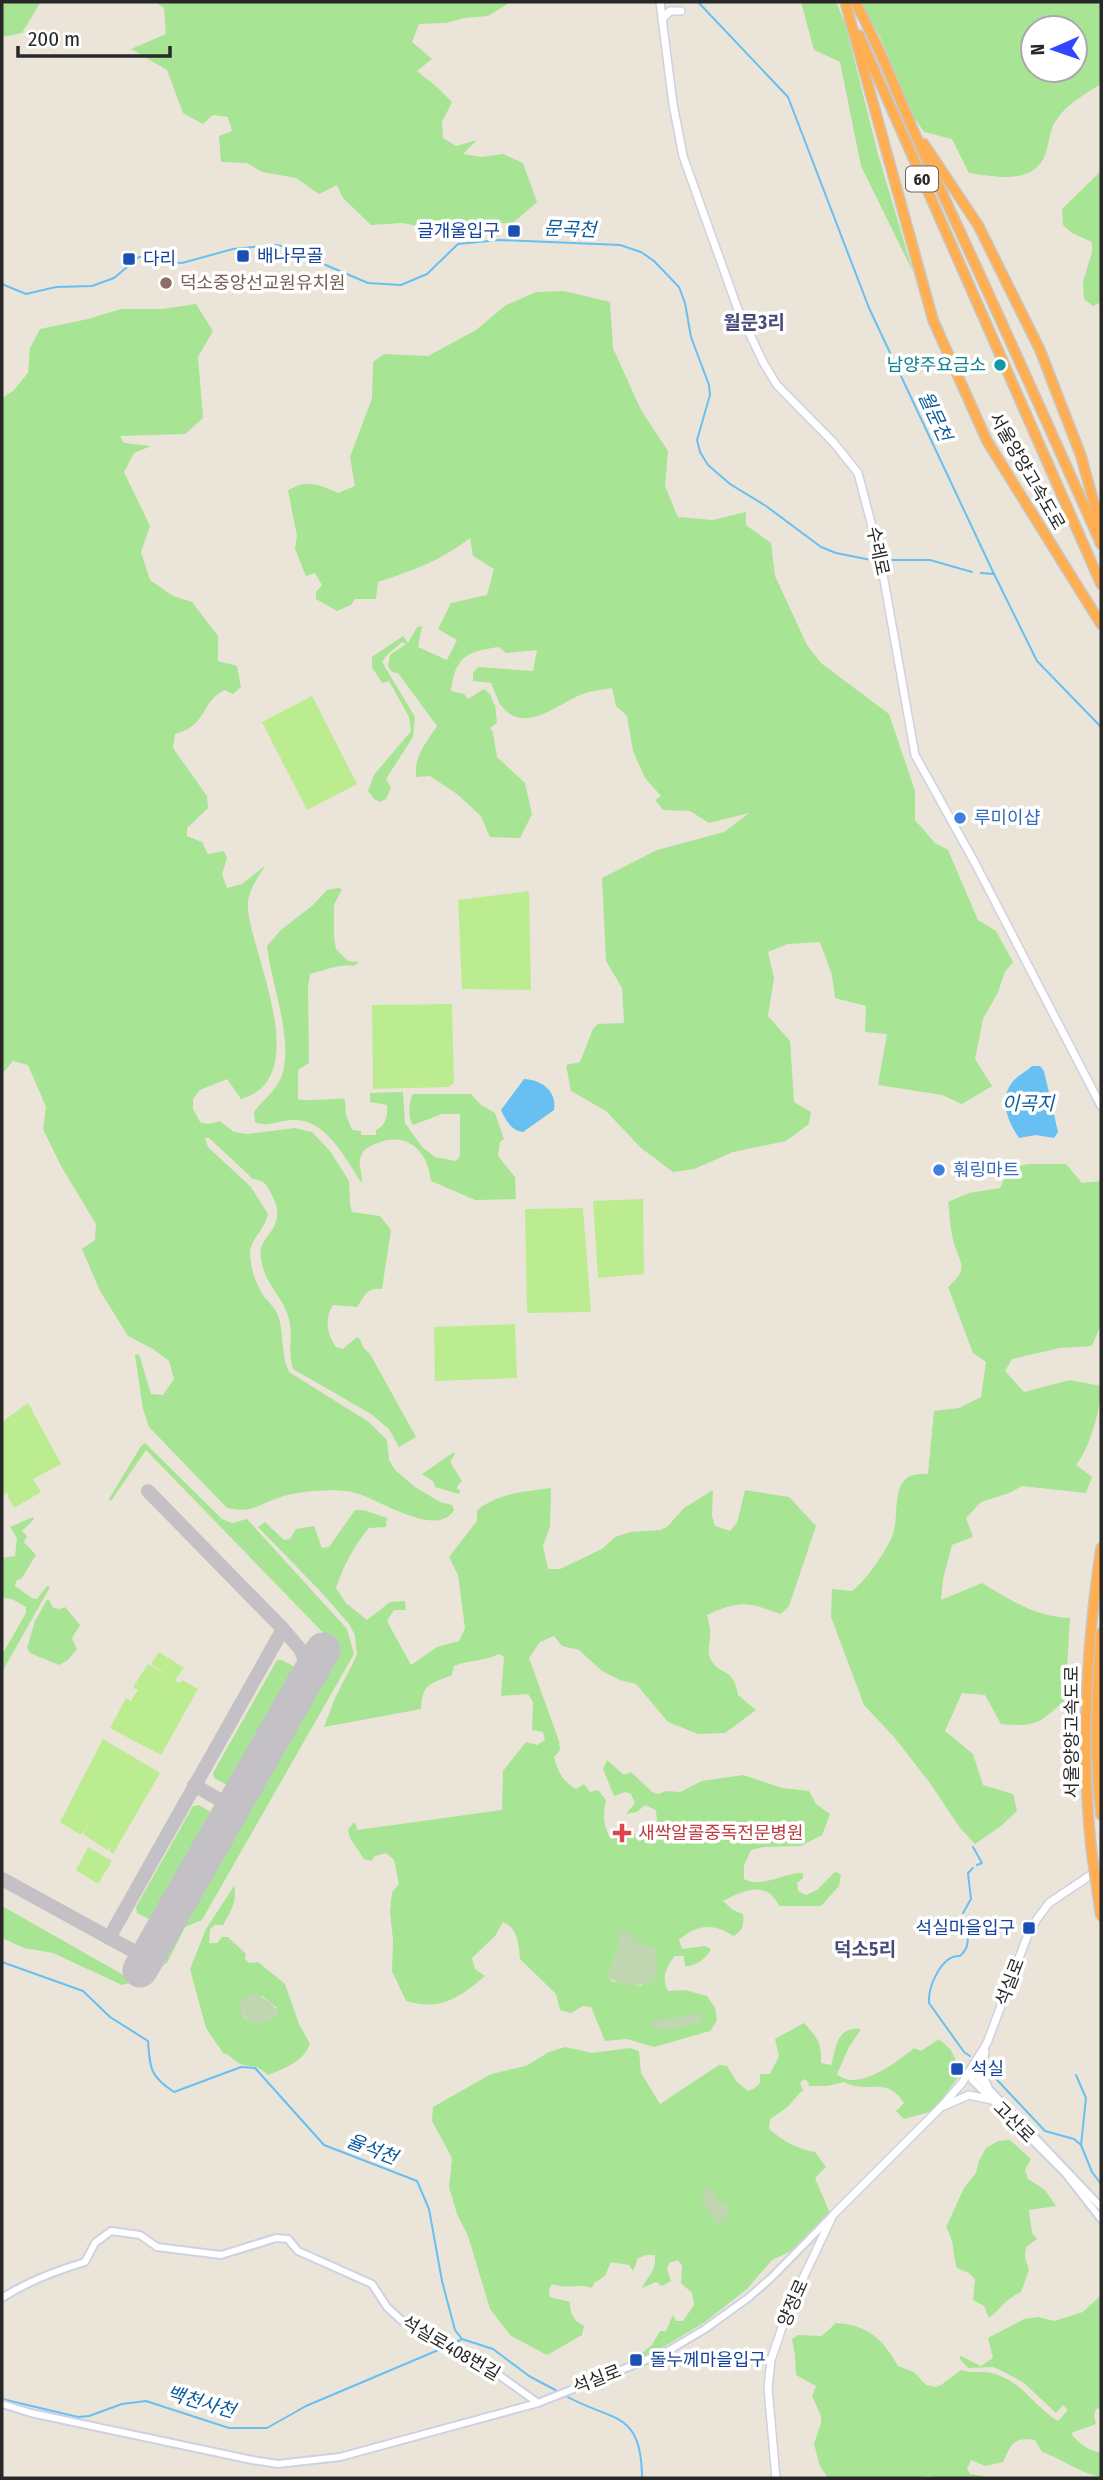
<svg xmlns="http://www.w3.org/2000/svg" width="1103" height="2480" viewBox="0 0 1103 2480" font-family="'Fira Sans Condensed','Noto Sans KR',sans-serif">
<style>
.green{fill:#a7e494;fill-rule:evenodd}
.cemetery{fill:#bfd6b0}
.pitch{fill:#bbec8f}
.water{fill:#68bff2}
.lines{fill:none;stroke-linecap:round;stroke-linejoin:round}
.stream{stroke:#68bff2;stroke-width:2}
.taxiway{stroke:#c4c1c6;stroke-width:14}
.runway{stroke:#c4c1c6;stroke-width:35}
.tertiary-casing{stroke:#cfd0e2;stroke-width:10}
.secondary-casing{stroke:#cfd0e2;stroke-width:10}
.motorway-casing{stroke:#c7c7c7;stroke-width:12}
.tertiary{stroke:#fff;stroke-width:6}
.secondary{stroke:#fff;stroke-width:7}
.motorway{stroke:#ffae51;stroke-width:9}
.motorway-bridge-casing{stroke:#c7c7c7;stroke-width:12;stroke-linecap:butt}
.motorway-bridge{stroke:#ffae51;stroke-width:9}
.transit-dot{fill:#1a4fb4;stroke:#fff;stroke-width:2.5}
.education-dot{fill:#8d6e63;stroke:#fff;stroke-width:2.5}
.culture-dot{fill:#0f9aa8;stroke:#fff;stroke-width:2.5}
.shop-dot{fill:#3f7fe0;stroke:#fff;stroke-width:2.5}
.health-dot{fill:#e0444e;stroke:#fff;stroke-width:2.5}
.labels{text-anchor:middle;dominant-baseline:central;stroke-width:7;stroke-linejoin:round;paint-order:stroke}
.shield{fill:#fff;stroke:#686868;stroke-width:2}
.shield-label{font-size:16px;font-weight:bold;fill:#282828}
.transit-label{font-size:18px;fill:#164399;stroke:#fff;text-anchor:start}
.education-label{font-size:18px;fill:#785e54;stroke:#fff;text-anchor:start}
.culture-label{font-size:18px;fill:#0d838f;stroke:#fff;text-anchor:end}
.street-label{font-size:18px;fill:#282828;stroke:#fff}
.shop-label{font-size:18px;fill:#366cbe;stroke:#fff;text-anchor:start}
.health-label{font-size:18px;fill:#be3a42;stroke:#fff;text-anchor:start}
.water-label{font-size:19px;font-style:italic;fill:#095b9c;stroke:#fff}
.neighbourhood-label{font-size:19px;font-weight:bold;fill:#484c7a;stroke:#fff}
</style>
<rect width="100%" height="100%" fill="#ebe5d9"/>
<g class="green">
<polygon points="2,2 40,2 40,3 22,33 2,37"/>
<polygon points="156,2 511,2 488,16 465,18 446,23 419,24 412,42 432,59 417,71 438,88 452,102 442,122 443,138 456,146 477,140 463,154 481,157 503,154 523,163 537,202 514,222 438,230 402,223 371,225 343,198 337,185 319,194 296,178 262,172 247,163 221,162 219,136 232,131 228,117 213,115 203,124 183,113 167,70 131,49 166,34 164,8"/>
<polygon points="801,2 836,2 837,4 845,23 878,154 913,272 861,166 840,62 814,50"/>
<path d="M 861,2 L 1101,2 L 1101,84 C 1085,94 1065,105 1055,122 C 1048,133 1049,152 1041,163 C 1024,184 992,176 969,173 L 952,139 L 924,132 L 913,116 L 880,37 ZM 1033,28 L 1075,28 L 1075,70 L 1033,70 Z"/>
<polygon points="1101,171 1101,302 1093,306 1084,299 1083,282 1092,252 1092,242 1072,233 1063,225 1062,209"/>
<path d="M 564,291 L 610,302 L 613,348 L 641,410 L 668,451 L 665,486 L 678,517 L 713,520 L 746,512 L 746,525 L 771,543 L 775,576 L 807,645 L 821,663 L 889,714 L 915,791 L 915,820 L 935,843 L 948,850 L 978,920 L 996,931 L 1013,962 L 1005,972 L 998,992 L 983,1019 L 975,1059 L 992,1086 L 962,1104 L 942,1095 L 878,1085 L 887,1034 L 865,1032 L 866,1006 L 835,998 L 832,975 L 820,942 L 788,944 L 768,952 L 774,978 L 768,1016 L 790,1041 L 794,1102 L 811,1112 L 809,1124 L 786,1141 L 733,1152 L 694,1169 L 673,1172 L 641,1148 L 606,1111 L 571,1091 L 566,1065 L 580,1062 L 593,1029 L 598,1024 L 624,1023 L 622,988 L 606,961 L 602,878 L 657,850 L 724,832 L 749,813 L 709,823 L 690,811 L 663,810 L 655,800 L 661,796 L 645,778 L 633,751 L 627,716 L 616,706 L 612,688 C 602,690 589,691 580,695 C 555,706 523,735 501,705 L 495,704 L 497,723 L 490,728 L 493,732 L 497,757 L 525,783 L 532,814 L 520,838 L 490,837 L 481,816 L 457,794 L 430,776 L 416,777 C 414,756 426,743 437,726 L 398,673 L 392,672 L 388,666 L 390,655 L 406,644 L 402,642 L 386,656 L 382,662 L 415,717 L 413,737 L 386,779 L 391,788 L 386,799 L 380,802 L 374,799 L 368,791 L 374,775 L 411,731 L 409,717 L 389,681 L 382,683 L 372,667 L 372,657 L 403,636 L 408,643 L 417,627 L 422,626 L 418,647 L 447,660 L 457,640 L 438,629 L 451,603 L 487,595 L 494,569 L 473,556 L 470,538 C 442,560 412,571 378,582 L 376,599 L 355,599 L 351,605 L 337,611 L 316,599 L 316,592 L 322,585 L 315,573 L 306,576 L 295,549 L 297,536 L 288,490 C 309,479 317,484 338,493 L 355,486 L 350,457 L 372,398 L 373,362 L 384,354 L 428,356 L 476,330 L 506,305 L 536,292 ZM 499,647 L 506,653 L 537,650 L 533,671 L 478,667 L 473,673 L 473,681 L 491,683 L 500,705 L 494,704 L 490,694 L 484,689 L 468,699 L 464,694 L 451,691 C 455,657 467,651 499,647 Z"/>
<path d="M 196,304 L 213,331 L 198,357 L 203,418 L 185,434 L 120,436 L 124,443 L 151,446 L 134,453 L 124,472 L 150,526 L 141,552 L 150,580 L 173,596 L 192,602 L 218,636 L 218,661 L 237,666 L 241,687 L 233,694 L 225,690 C 200,701 208,726 175,734 L 173,748 L 207,796 L 208,808 L 187,828 L 187,836 L 202,842 L 208,854 L 224,851 L 227,858 L 222,874 L 227,888 L 242,884 L 265,866 C 257,879 246,893 248,910 C 253,957 314,1079 241,1099 L 227,1079 L 200,1090 L 193,1099 L 193,1109 L 200,1122 L 208,1124 L 220,1121 L 234,1132 L 247,1134 L 295,1128 L 312,1132 L 330,1151 L 349,1181 L 350,1204 L 352,1212 L 380,1216 L 391,1230 L 382,1289 C 367,1287 365,1295 357,1307 L 333,1305 C 324,1319 327,1334 336,1347 L 343,1349 L 357,1337 L 360,1339 L 363,1347 L 370,1354 L 416,1437 L 399,1447 L 389,1429 L 371,1414 L 293,1369 C 287,1352 294,1333 288,1316 C 281,1294 265,1285 261,1259 C 256,1233 290,1231 272,1195 C 267,1185 264,1180 253,1179 L 209,1138 L 205,1138 L 208,1147 L 251,1187 L 268,1214 C 264,1231 250,1240 250,1253 C 250,1267 256,1284 263,1295 C 269,1303 276,1308 279,1318 C 284,1337 281,1355 289,1372 L 369,1422 L 387,1440 L 389,1460 L 395,1470 L 415,1487 L 440,1502 L 452,1505 L 454,1510 C 436,1540 377,1497 352,1492 C 334,1488 295,1491 278,1498 C 255,1506 252,1513 227,1508 L 149,1427 L 143,1409 L 135,1355 L 139,1354 L 151,1394 L 163,1395 L 174,1379 L 169,1361 L 153,1349 L 128,1336 L 100,1291 L 82,1249 L 95,1240 L 96,1224 L 61,1166 L 43,1129 L 46,1107 L 28,1065 L 13,1061 L 2,1074 L 2,398 L 13,391 L 28,373 L 30,348 L 40,329 L 88,319 L 121,309 L 162,309 Z"/>
<path d="M 338,888 L 342,889 L 334,905 L 334,937 L 336,949 L 348,961 L 359,962 L 354,966 C 338,964 326,970 310,974 L 308,987 L 309,1063 L 298,1070 L 298,1099 C 304,1102 335,1098 345,1099 L 346,1115 L 352,1130 L 361,1131 L 361,1135 L 376,1135 L 376,1130 C 386,1126 388,1114 387,1105 L 370,1102 L 370,1093 L 403,1092 L 405,1123 L 422,1147 L 435,1157 L 456,1161 L 460,1156 L 460,1114 L 442,1114 L 413,1125 C 408,1117 408,1103 413,1094 L 471,1094 L 481,1105 L 495,1113 L 504,1139 L 500,1142 L 498,1156 L 515,1177 L 516,1199 L 475,1200 L 431,1181 C 428,1152 408,1131 378,1143 C 370,1146 364,1148 361,1156 C 357,1165 363,1174 362,1183 C 346,1160 326,1118 293,1120 C 280,1120 267,1128 255,1122 L 254,1112 C 261,1102 273,1093 279,1082 C 297,1046 271,985 267,946 L 281,930 L 313,905 L 327,890 Z"/>
<path d="M 1028,1164 L 1066,1164 L 1082,1183 L 1101,1181 L 1101,1324 L 1092,1346 L 1060,1348 L 1012,1359 L 1005,1371 L 1024,1392 L 1070,1380 L 1101,1386 C 1101,1408 1090,1448 1076,1465 L 1092,1477 L 1086,1493 L 1022,1486 L 1009,1493 L 981,1502 L 966,1518 L 973,1537 L 952,1545 L 943,1579 L 941,1600 L 982,1583 C 1010,1600 1036,1617 1070,1618 L 1065,1700 C 1039,1724 1036,1727 1001,1724 L 985,1695 L 962,1693 L 945,1731 L 973,1754 L 983,1785 L 1013,1794 L 1017,1811 L 1001,1826 L 975,1844 L 960,1828 L 930,1783 L 894,1737 L 864,1705 L 831,1617 L 832,1589 L 852,1591 C 865,1582 887,1550 893,1534 C 901,1509 887,1471 928,1474 L 934,1411 L 959,1408 L 981,1397 L 986,1362 L 973,1353 L 948,1287 C 969,1268 961,1266 954,1243 C 950,1230 950,1215 948,1202 L 969,1193 L 1000,1188 L 1009,1168 Z"/>
<polygon points="145,1443 222,1519 232,1523 247,1519 347,1629 354,1654 202,1920 185,1927 167,1963 138,1980 122,1985 53,1953 24,1948 2,1938 2,1906 134,1981 154,1969 336,1646 146,1450 111,1501 109,1499 141,1446"/>
<polygon points="454,1452 455,1454 450,1462 462,1481 457,1486 457,1489 460,1490 459,1494 435,1487 433,1481 422,1474"/>
<path d="M 551,1488 L 550,1527 L 543,1546 L 548,1569 L 560,1569 L 602,1549 L 615,1537 L 630,1532 L 660,1530 L 667,1527 L 684,1508 L 713,1490 L 712,1516 L 715,1526 L 730,1531 L 737,1523 L 745,1490 L 789,1497 L 816,1526 L 789,1606 L 781,1614 C 746,1602 741,1600 707,1615 C 708,1620 710,1626 710,1632 C 711,1642 706,1650 711,1660 C 720,1676 734,1667 738,1695 L 756,1710 L 725,1733 L 698,1734 L 668,1722 L 636,1684 L 620,1680 L 602,1671 L 579,1650 L 562,1646 L 554,1636 L 540,1642 L 529,1658 L 559,1741 L 560,1750 L 554,1757 C 558,1772 563,1782 576,1789 L 584,1784 L 590,1792 L 598,1790 L 606,1800 C 603,1815 603,1826 611,1839 L 644,1832 L 657,1821 L 656,1810 L 645,1805 L 637,1812 L 626,1814 L 635,1803 L 631,1794 L 625,1792 L 614,1796 L 603,1769 L 607,1760 L 624,1775 L 631,1772 L 652,1792 L 658,1794 L 666,1791 L 680,1792 L 702,1781 L 743,1775 L 782,1788 L 809,1791 L 816,1804 L 830,1814 L 822,1835 L 801,1846 L 763,1847 L 751,1850 L 744,1865 L 744,1879 C 763,1889 784,1872 803,1873 L 803,1878 L 797,1883 L 798,1891 L 806,1895 L 817,1890 L 835,1872 L 841,1874 L 839,1886 L 821,1906 L 780,1906 C 777,1903 773,1895 769,1893 C 755,1884 735,1895 723,1901 L 733,1910 L 743,1914 C 744,1925 743,1931 733,1936 C 715,1923 696,1924 679,1940 L 682,1949 L 705,1946 L 711,1949 C 707,1958 695,1967 685,1966 L 684,1956 L 675,1956 C 666,1967 661,1977 668,1991 L 685,1990 L 707,1996 L 715,2008 L 717,2021 L 710,2031 L 654,2047 L 627,2039 L 605,2041 L 591,2007 L 583,2006 L 571,2013 L 560,2010 L 556,1994 L 520,1959 C 519,1945 518,1928 503,1922 L 495,1936 L 472,1958 L 475,1969 L 485,1976 C 459,1998 441,2011 406,2001 L 392,1971 L 393,1940 L 390,1912 L 392,1892 L 399,1884 L 394,1860 L 386,1853 L 375,1856 L 371,1861 L 364,1859 L 350,1838 L 348,1830 L 353,1823 L 356,1824 L 357,1830 L 502,1810 L 503,1771 L 526,1742 L 537,1745 L 545,1740 L 543,1732 L 532,1730 L 533,1702 L 528,1694 L 501,1696 L 504,1657 L 499,1654 C 485,1661 469,1660 454,1666 L 452,1675 C 429,1685 423,1682 421,1709 L 324,1727 L 335,1698 L 357,1655 L 355,1636 L 350,1625 L 322,1593 L 258,1527 L 265,1522 L 284,1540 L 290,1539 L 296,1529 L 314,1526 L 322,1548 L 329,1547 L 355,1510 L 363,1510 L 387,1518 L 386,1527 L 369,1528 C 353,1547 344,1565 336,1588 L 346,1603 L 367,1620 L 390,1602 L 405,1601 L 406,1610 L 394,1610 L 387,1621 L 411,1665 L 437,1647 L 459,1641 L 465,1628 L 458,1575 L 449,1557 L 477,1521 L 477,1510 C 500,1493 522,1492 551,1488 ZM 641,1945 L 656,1949 L 642,1986 L 613,1982 L 607,1976 L 619,1947 Z"/>
<polygon points="33,1517 34,1519 22,1531 27,1536 24,1542 36,1555 22,1578 16,1581 15,1586 32,1598 37,1599 47,1586 50,1587 2,1672 2,1655 26,1613 26,1607 12,1599 2,1598 2,1558 15,1556 17,1538 10,1527"/>
<polygon points="47,1600 49,1600 53,1608 60,1609 65,1607 80,1625 72,1638 77,1649 68,1660 59,1665 30,1653 27,1648 35,1621"/>
<polygon points="277,1660 282,1660 295,1667 295,1673 232,1784 227,1785 214,1778 213,1773"/>
<polygon points="199,1805 212,1813 213,1818 156,1919 151,1920 137,1913 136,1907 193,1806"/>
<path d="M 234,1886 C 238,1901 230,1913 223,1925 L 215,1925 L 210,1929 L 209,1943 L 217,1943 L 222,1937 L 228,1937 L 246,1954 L 245,1959 L 249,1963 L 258,1962 L 285,1984 L 299,2024 L 310,2044 C 302,2063 285,2068 268,2075 C 252,2061 252,2070 239,2063 C 232,2060 231,2055 223,2053 L 206,2028 L 190,1969 L 206,1929 ZM 262,1996 L 277,2008 L 256,2024 L 244,2017 L 239,2007 Z"/>
<path d="M 804,2023 C 817,2037 822,2043 821,2063 L 831,2065 C 837,2046 836,2027 861,2029 L 849,2047 L 837,2074 C 857,2093 897,2062 914,2048 L 921,2051 L 939,2039 L 951,2050 L 956,2061 L 957,2079 L 933,2111 L 904,2119 L 896,2111 L 904,2103 C 886,2075 869,2095 844,2082 L 827,2086 L 809,2086 L 808,2082 L 804,2079 L 800,2083 L 803,2090 C 798,2094 795,2099 790,2104 C 785,2110 776,2114 770,2120 L 769,2129 C 783,2141 797,2149 815,2152 L 826,2167 L 815,2178 L 830,2213 L 795,2249 L 772,2260 L 747,2289 L 705,2322 L 660,2349 L 633,2360 L 652,2345 L 660,2331 L 666,2331 L 673,2315 L 676,2321 L 683,2321 L 694,2305 L 692,2293 L 681,2283 L 682,2266 L 678,2260 L 669,2263 L 667,2269 L 671,2281 L 662,2286 L 656,2282 L 642,2288 C 648,2275 656,2273 655,2255 L 647,2255 L 638,2258 L 633,2271 L 629,2265 L 611,2262 L 605,2276 L 594,2283 L 592,2288 C 579,2283 569,2290 552,2284 L 549,2290 L 550,2297 L 570,2302 C 570,2314 573,2320 584,2326 L 582,2335 L 547,2355 L 511,2336 L 490,2309 L 468,2236 L 457,2214 L 449,2187 L 452,2158 L 432,2121 L 433,2107 L 491,2074 L 526,2066 L 549,2052 L 565,2047 L 592,2053 L 630,2048 L 639,2051 L 641,2073 L 660,2104 L 719,2065 L 727,2066 L 737,2082 L 748,2091 L 755,2088 L 760,2083 L 760,2074 L 770,2074 L 779,2056 L 775,2039 Z"/>
<path d="M 1010,2140 L 1031,2159 L 1025,2170 L 1028,2179 L 1045,2190 L 1056,2206 L 1029,2210 L 1032,2233 L 1037,2239 L 1026,2247 L 1025,2258 L 1029,2270 L 1021,2292 C 1003,2301 1003,2307 989,2318 L 984,2306 L 973,2300 L 975,2279 L 969,2273 L 957,2268 C 952,2253 955,2241 946,2227 L 964,2188 L 976,2173 L 979,2161 L 986,2148 L 998,2141 Z"/>
<path d="M 1101,2295 L 1101,2408 L 1096,2409 L 1094,2416 L 1096,2424 L 1071,2433 C 1078,2444 1089,2450 1101,2453 L 1101,2477 C 1079,2473 1063,2459 1042,2452 L 1035,2440 C 1013,2437 1012,2443 1003,2462 L 985,2466 L 971,2460 L 967,2469 L 970,2474 L 983,2476 L 984,2478 L 933,2478 L 933,2476 L 922,2476 L 922,2478 L 828,2478 L 820,2466 L 814,2444 L 821,2423 L 821,2416 L 812,2396 L 816,2386 L 796,2375 L 795,2355 L 792,2339 L 798,2335 L 822,2336 L 836,2323 C 868,2325 883,2339 898,2366 L 914,2372 L 926,2385 L 935,2387 L 941,2385 L 961,2370 C 972,2374 984,2370 995,2374 C 1024,2383 1034,2407 1058,2421 L 1068,2410 L 1063,2405 L 1056,2413 L 1024,2383 L 1004,2372 L 993,2367 L 968,2368 L 959,2358 L 961,2356 L 981,2366 L 993,2358 L 988,2338 L 1024,2319 L 1038,2317 L 1054,2321 L 1083,2312 Z"/>
</g>
<g class="cemetery">
<path d="M 628,1931 L 641,1945 L 656,1949 L 657,1971 L 653,1982 C 640,1987 617,1986 607,1976 L 619,1947 L 617,1934 Z"/>
<path d="M 253,1994 C 262,1996 276,2005 278,2014 C 261,2028 250,2028 238,2007 L 243,1998 Z"/>
<polygon points="700,2012 702,2022 676,2029 652,2029 650,2021 675,2018"/>
<path d="M 706,2188 L 713,2190 L 716,2198 L 728,2206 L 729,2213 L 723,2222 L 715,2223 C 711,2211 695,2200 706,2188 Z"/>
</g>
<g class="pitch">
<polygon points="312,696 357,784 307,810 262,722"/>
<polygon points="529,891 531,990 462,989 458,900"/>
<polygon points="452,1004 454,1083 448,1087 373,1089 372,1005"/>
<polygon points="643,1199 644,1274 598,1278 593,1201"/>
<polygon points="583,1208 591,1312 527,1313 525,1209"/>
<polygon points="515,1324 517,1378 435,1381 434,1327"/>
<polygon points="28,1403 61,1464 33,1479 41,1492 14,1508 7,1495 10,1492 3,1495 2,1493 2,1422"/>
<polygon points="159,1652 184,1668 175,1680 180,1683 182,1680 198,1689 161,1755 110,1728 126,1698 131,1701 138,1690 133,1687 148,1664 169,1676 151,1664"/>
<polygon points="103,1739 160,1773 113,1854 109,1850 112,1845 107,1850 83,1834 91,1821 81,1835 60,1822"/>
<polygon points="88,1847 112,1861 98,1884 76,1870"/>
</g>
<g class="water">
<path d="M 1032,1066 L 1040,1066 L 1044,1071 L 1058,1132 L 1054,1138 L 1036,1135 L 1019,1138 C 1007,1120 998,1098 1014,1080 C 1018,1076 1027,1071 1032,1066 Z"/>
<path d="M 524,1079 C 541,1080 557,1090 554,1110 L 523,1132 C 511,1130 506,1121 501,1110 Z"/>
</g>
<g class="lines">
<g class="stream">
<polyline points="698,2 788,97 869,308 994,574 1037,661 1101,727"/>
<polyline points="2,284 26,294 56,287 92,286 114,278 139,257 150,256 170,262 182,263 233,249 276,245 295,248 314,260 368,283 401,285 427,274 458,244 499,240 620,245 641,252 654,261 679,287 685,303 691,337 709,385 710,395 697,440 700,452 708,465 730,484 766,506 821,547 836,553 876,561"/>
<polyline points="885,560 930,560 972,572"/>
<polyline points="981,573 994,574"/>
<polyline points="973,1847 982,1863 977,1865"/>
<polyline points="963,1913 971,1899 968,1873 973,1868"/>
<path d="M 962,1917 C 967,1932 973,1945 960,1956 C 941,1955 928,1987 929,2003 L 964,2052 L 970,2056"/>
<path d="M 2,1962 L 83,1991 L 110,2017 L 148,2041 C 150,2069 150,2076 174,2092 L 241,2067 L 255,2068 L 324,2145 L 417,2181 L 429,2209 L 442,2281 L 455,2330 L 462,2339 L 493,2349 L 529,2376 L 559,2392"/>
<polyline points="986,2068 1045,2131 1074,2139 1081,2145 1092,2172 1101,2184"/>
<polyline points="1076,2075 1086,2098 1081,2145"/>
<polyline points="448,2346 462,2339"/>
<path d="M 564,2395 C 611,2422 642,2409 642,2478"/>
<polyline points="2,2399 78,2417 89,2416 122,2404 146,2401 229,2428 267,2428 306,2406 443,2348"/>
</g>
<g class="taxiway">
<polyline points="148,1491 283,1629 300,1649 311,1672"/>
<polyline points="194,1785 232,1807"/>
<polyline points="2,1879 146,1958"/>
<polyline points="109,1938 283,1629"/>
</g>
<polyline class="runway" points="140,1970 323,1650"/>
<g class="tertiary-casing">
<g id="tertiary">
<polyline points="969,2072 972,2080 1065,2173 1101,2219"/>
<polyline points="969,2072 976,2075 988,2088 1101,2207"/>
<path d="M 2,2298 C 28,2281 55,2271 85,2262 L 95,2243 L 111,2231 L 140,2235 L 157,2247 L 221,2255 L 276,2238 L 288,2239 L 298,2251 L 372,2284 L 387,2307 L 401,2320 L 449,2350 L 489,2368 L 538,2403"/>
<polyline points="2,2404 31,2413 252,2460 278,2464 340,2457 538,2403 631,2366 668,2351 705,2329 748,2298 771,2278 830,2218"/>
</g>
</g>
<g class="secondary-casing">
<g id="secondary">
<polyline points="660,2 673,104 683,156 737,307 763,362 777,385 834,443 858,473 880,557 915,755 975,863 1101,1106"/>
<polyline points="662,19 670,11 681,11"/>
<polyline points="985,2052 981,2071 988,2088"/>
<polyline points="944,2106 969,2095 992,2100"/>
<polyline points="776,2478 768,2388 771,2360 788,2310 833,2215 941,2107 962,2083 987,2043 1027,1937 1037,1919 1049,1903 1101,1868"/>
</g>
</g>
<g class="motorway-casing">
<g id="motorway">
<path d="M 855,2 C 882,50 900,102 923,152 C 984,282 1043,413 1101,544"/>
<polyline points="846,5 933,320 987,441 1101,624"/>
<polyline points="859,35 1101,584"/>
<polyline points="924,144 978,225 1040,350 1081,456 1101,529"/>
<path d="M 1101,1633 C 1096,1694 1094,1754 1101,1815"/>
<path d="M 1092,1855 C 1080,1752 1086,1650 1101,1548"/>
</g>
</g>
<use href="#tertiary" class="tertiary"/>
<use href="#secondary" class="secondary"/>
<use href="#motorway" class="motorway"/>
<g class="motorway-bridge-casing">
<polyline id="motorway-bridge" points="1092,1855 1101,1917"/>
</g>
<use href="#motorway-bridge" class="motorway-bridge"/>
</g>
<g class="transit-dot">
<rect x="507" y="224" width="14" height="14" rx="3.5"/>
<rect x="236" y="249" width="14" height="14" rx="3.5"/>
<rect x="122" y="252" width="14" height="14" rx="3.5"/>
<rect x="1022" y="1921" width="14" height="14" rx="3.5"/>
<rect x="950" y="2062" width="14" height="14" rx="3.5"/>
<rect x="629" y="2353" width="14" height="14" rx="3.5"/>
</g>
<circle class="education-dot" cx="166" cy="283" r="7"/>
<circle class="culture-dot" cx="1000" cy="365" r="7"/>
<g class="shop-dot">
<circle cx="960" cy="818" r="7"/>
<circle cx="939" cy="1170" r="7"/>
</g>
<path class="health-dot" d="M618.5 1822.5h7v7h7v7h-7v7h-7v-7h-7v-7h7z"/>
<g class="labels">
<rect class="shield" x="906" y="166.5" width="32" height="25" rx="5"/>
<g class="shield-label">
<text x="922" y="179">60</text>
</g>
<g class="transit-label">
<text x="500" y="231" text-anchor="end">글개울입구</text>
<text x="257" y="256">배나무골</text>
<text x="143" y="259">다리</text>
<text x="1015" y="1928" text-anchor="end">석실마을입구</text>
<text x="971" y="2069">석실</text>
<text x="650" y="2360">돌누께마을입구</text>
</g>
<g class="education-label">
<text x="180" y="283">덕소중앙선교원유치원</text>
</g>
<g class="culture-label">
<text x="986" y="365">남양주요금소</text>
</g>
<g class="street-label">
<text transform="translate(1027 471) rotate(60)">서울양양고속도로</text>
<text transform="translate(878 551) rotate(78)">수레로</text>
<text transform="translate(1072 1732) rotate(-90)">서울양양고속도로</text>
<text transform="translate(1010 1982) rotate(-69)">석실로</text>
<text transform="translate(1014 2122) rotate(45)">고산로</text>
<text transform="translate(793 2303) rotate(-66)">양정로</text>
<text transform="translate(451 2348) rotate(30)">석실로408번길</text>
<text transform="translate(597 2379) rotate(-21)">석실로</text>
</g>
<g class="shop-label">
<text x="974" y="818">루미이샵</text>
<text x="953" y="1170">훠링마트</text>
</g>
<g class="health-label">
<text x="638" y="1833">새싹알콜중독전문병원</text>
</g>
<g class="water-label">
<text transform="translate(570 229) rotate(2)">문곡천</text>
<text transform="translate(935 416) rotate(65)">월문천</text>
<text x="1028" y="1103">이곡지</text>
<text transform="translate(372 2149) rotate(21)">율석천</text>
<text transform="translate(201 2402) rotate(16)">백천사천</text>
</g>
<g class="neighbourhood-label">
<text x="754" y="322">월문3리</text>
<text x="865" y="1949">덕소5리</text>
</g>
</g>
<rect width="1103" height="2480" fill="none" stroke="#282828" stroke-width="7"/>
<g transform="translate(1054 49) rotate(268)"><circle r="33" fill="#ffffff" stroke="#a9a9a9" stroke-width="2"/>
<path d="M0-5L12 26L0 18L-12 26Z" fill="#3345ff"/>
<text y="-10" font-size="19" font-weight="bold" text-anchor="middle" fill="#282828">N</text>
</g>
<path d="M18 46v10h152v-10" fill="none" stroke="#282828" stroke-width="3.5"/>
<text x="28" y="46" font-size="21" fill="#282828" stroke="#ffffff" stroke-width="5" paint-order="stroke">200 m</text>
</svg>
